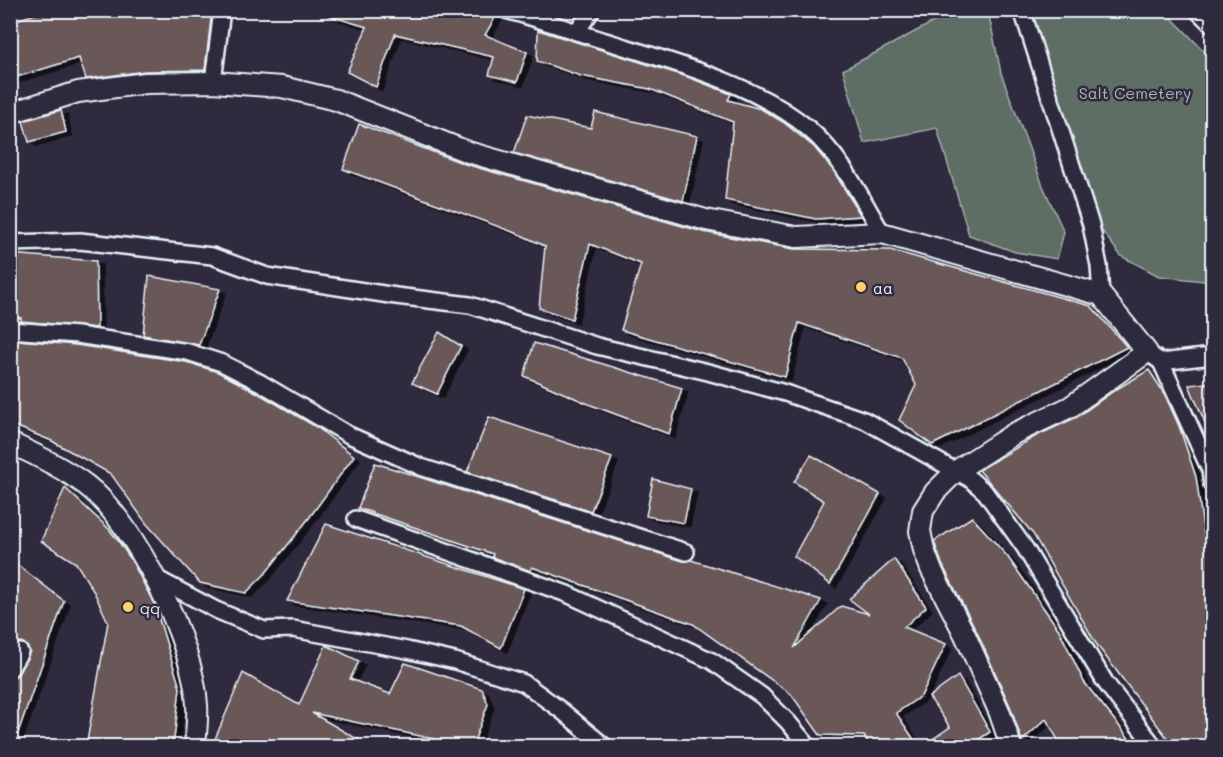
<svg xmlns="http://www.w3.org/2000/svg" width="1223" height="757" viewBox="0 0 1223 757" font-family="Mali,sans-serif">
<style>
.green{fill:#5e6e65;stroke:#a3b0ae;stroke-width:1.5}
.building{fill:#6b5858;stroke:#e8f1f8;stroke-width:1.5;filter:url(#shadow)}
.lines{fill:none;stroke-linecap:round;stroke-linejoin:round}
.minor-casing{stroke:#e8f1f8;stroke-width:20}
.tertiary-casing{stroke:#e8f1f8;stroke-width:24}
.minor{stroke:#2f2a3d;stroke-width:15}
.tertiary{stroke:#2f2a3d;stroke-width:20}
.poi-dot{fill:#ffd166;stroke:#2f2a3d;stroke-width:2}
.labels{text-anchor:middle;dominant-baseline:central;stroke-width:5;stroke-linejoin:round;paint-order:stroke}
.park-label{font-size:16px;fill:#aab6b6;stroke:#2f2a3d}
.poi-label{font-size:16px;fill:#e8f1f8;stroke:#2f2a3d;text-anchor:start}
</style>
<defs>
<filter id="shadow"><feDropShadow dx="6" dy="4" stdDeviation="0" flood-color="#0009"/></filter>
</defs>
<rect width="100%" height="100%" fill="#2f2a3d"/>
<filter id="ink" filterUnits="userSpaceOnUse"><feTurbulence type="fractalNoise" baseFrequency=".0167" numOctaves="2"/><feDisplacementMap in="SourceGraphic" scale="12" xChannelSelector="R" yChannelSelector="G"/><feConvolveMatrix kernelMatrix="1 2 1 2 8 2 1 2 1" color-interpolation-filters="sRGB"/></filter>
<g filter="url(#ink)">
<g class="green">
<polygon points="940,11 988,11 1001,73 1043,186 1064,232 1057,259 1015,252 969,235 937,128 864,143 843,70 943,17"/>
<polygon points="1030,11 1165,11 1206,53 1212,64 1212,282 1159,276 1121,256 1090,215"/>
</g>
<g class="building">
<polygon points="48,10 212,10 205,70 145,71 86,79 79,58 10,79 10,22"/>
<polygon points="323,10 485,10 497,14 485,35 527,52 517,82 489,75 494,57 395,34 376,87 347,72 367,27 323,14"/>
<polygon points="538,30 688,77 731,94 728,100 761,109 783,122 814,147 833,170 861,216 816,219 725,200 733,122 650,89 581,76 537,61"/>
<polygon points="61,110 66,132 29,142 23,121"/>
<polygon points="595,112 697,136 683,201 514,153 527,115 591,128"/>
<polygon points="359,124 465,164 703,232 794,249 890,250 1091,306 1127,347 932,445 899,420 916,385 902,358 799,323 785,377 621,330 641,264 590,244 572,319 539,308 545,246 521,235 343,169"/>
<polygon points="10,254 96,261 97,328 21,321 21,318 10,317"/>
<polygon points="149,276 220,289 199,345 143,335"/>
<polygon points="439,332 461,346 437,394 412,383"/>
<polygon points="17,340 76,345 186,362 218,372 256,392 318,428 354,456 309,518 264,575 246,593 200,583 146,523 111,474 52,441 10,424 10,368"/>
<polygon points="534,343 682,388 669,434 591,405 524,376"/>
<polygon points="1149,370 1164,393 1179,426 1196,477 1204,535 1212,550 1212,747 1174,747 1097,645 1033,534 979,470 1036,436 1077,417 1115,390"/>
<polygon points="1212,382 1212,439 1189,385"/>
<polygon points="489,417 612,458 591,511 467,472"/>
<polygon points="811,455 880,494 830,584 794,556 824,501 794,482"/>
<polygon points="375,463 683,561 691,560 821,600 794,648 841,606 869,614 849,599 894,559 926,607 904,627 946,644 921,696 896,713 919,747 872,747 864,736 820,735 791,694 693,624 532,567 531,571 492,557 493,554 358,508"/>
<polygon points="653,479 691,489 684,523 646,516"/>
<polygon points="65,488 109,529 119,542 132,561 155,606 180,688 173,747 86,747 108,622 94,592 76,563 41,541"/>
<polygon points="972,517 1007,556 1059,630 1084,682 1136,747 1062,747 1046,719 1022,741 1010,706 976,630 942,564 936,547 934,541"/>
<polygon points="326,524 524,589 501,648 461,626 287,601"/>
<polygon points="10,559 64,601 13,747 10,747 10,679 18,674 30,651 25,644 21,642 15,644 10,649"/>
<polygon points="326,645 359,661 350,679 390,694 405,663 482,689 488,704 472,747 312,713 371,747 226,747 215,739 243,673 299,705"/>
<polygon points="958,676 990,732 967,747 921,747 950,727 929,697"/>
</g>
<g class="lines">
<g class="minor-casing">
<g id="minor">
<path d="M 506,10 C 543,20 579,33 615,44 C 679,64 757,85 809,129 C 842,157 861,197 882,233"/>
<polyline points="1022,10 1091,225 1099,266 1101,295"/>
<polyline points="1197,10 1212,25"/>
<polyline points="576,32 592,10"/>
<polyline points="213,82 222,10"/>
<polyline points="10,243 80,241 212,256 267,276 396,296 470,305 597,346 708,372 785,393 864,420 970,479 985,492 1025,548 1105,682 1154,746"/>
<polyline points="10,330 77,335 188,352 222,363 261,383 349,435 421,467 686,552"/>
<polyline points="1147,352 1161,362 1210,470 1212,485"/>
<polyline points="1161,362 1212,356"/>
<polyline points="356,519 567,594 712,661 762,696 788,722 808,746"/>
<polyline points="156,578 216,610 264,630 293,629 407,650 455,661 524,683 562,711 604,746"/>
<polyline points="10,669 20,652"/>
</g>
</g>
<g class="tertiary-casing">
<g id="tertiary">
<polyline points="10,113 78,92 146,83 213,82 282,87 336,100 468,152 706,220 796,237 882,233 1101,295 1147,352 1070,407 1015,433 956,471 935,492 923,511 920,531 924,550 931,569 965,635 999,711 1011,746"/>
<path d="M 10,443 C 37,455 63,468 86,485 C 136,523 194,644 197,705 C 198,719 196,733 195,746"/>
</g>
</g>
<use href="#minor" class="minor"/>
<use href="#tertiary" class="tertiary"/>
</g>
</g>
<g class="poi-dot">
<circle cx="861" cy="287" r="6"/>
<circle cx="128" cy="607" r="6"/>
</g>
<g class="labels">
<g class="park-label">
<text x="1135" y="92">Salt Cemetery</text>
</g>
<g class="poi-label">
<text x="873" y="287">aa</text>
<text x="140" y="607">qq</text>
</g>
</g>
<rect width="1223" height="757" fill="none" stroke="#2f2a3d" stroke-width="36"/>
<rect x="18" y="18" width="1187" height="721" fill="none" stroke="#e8f1f8" stroke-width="2" filter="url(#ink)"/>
</svg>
